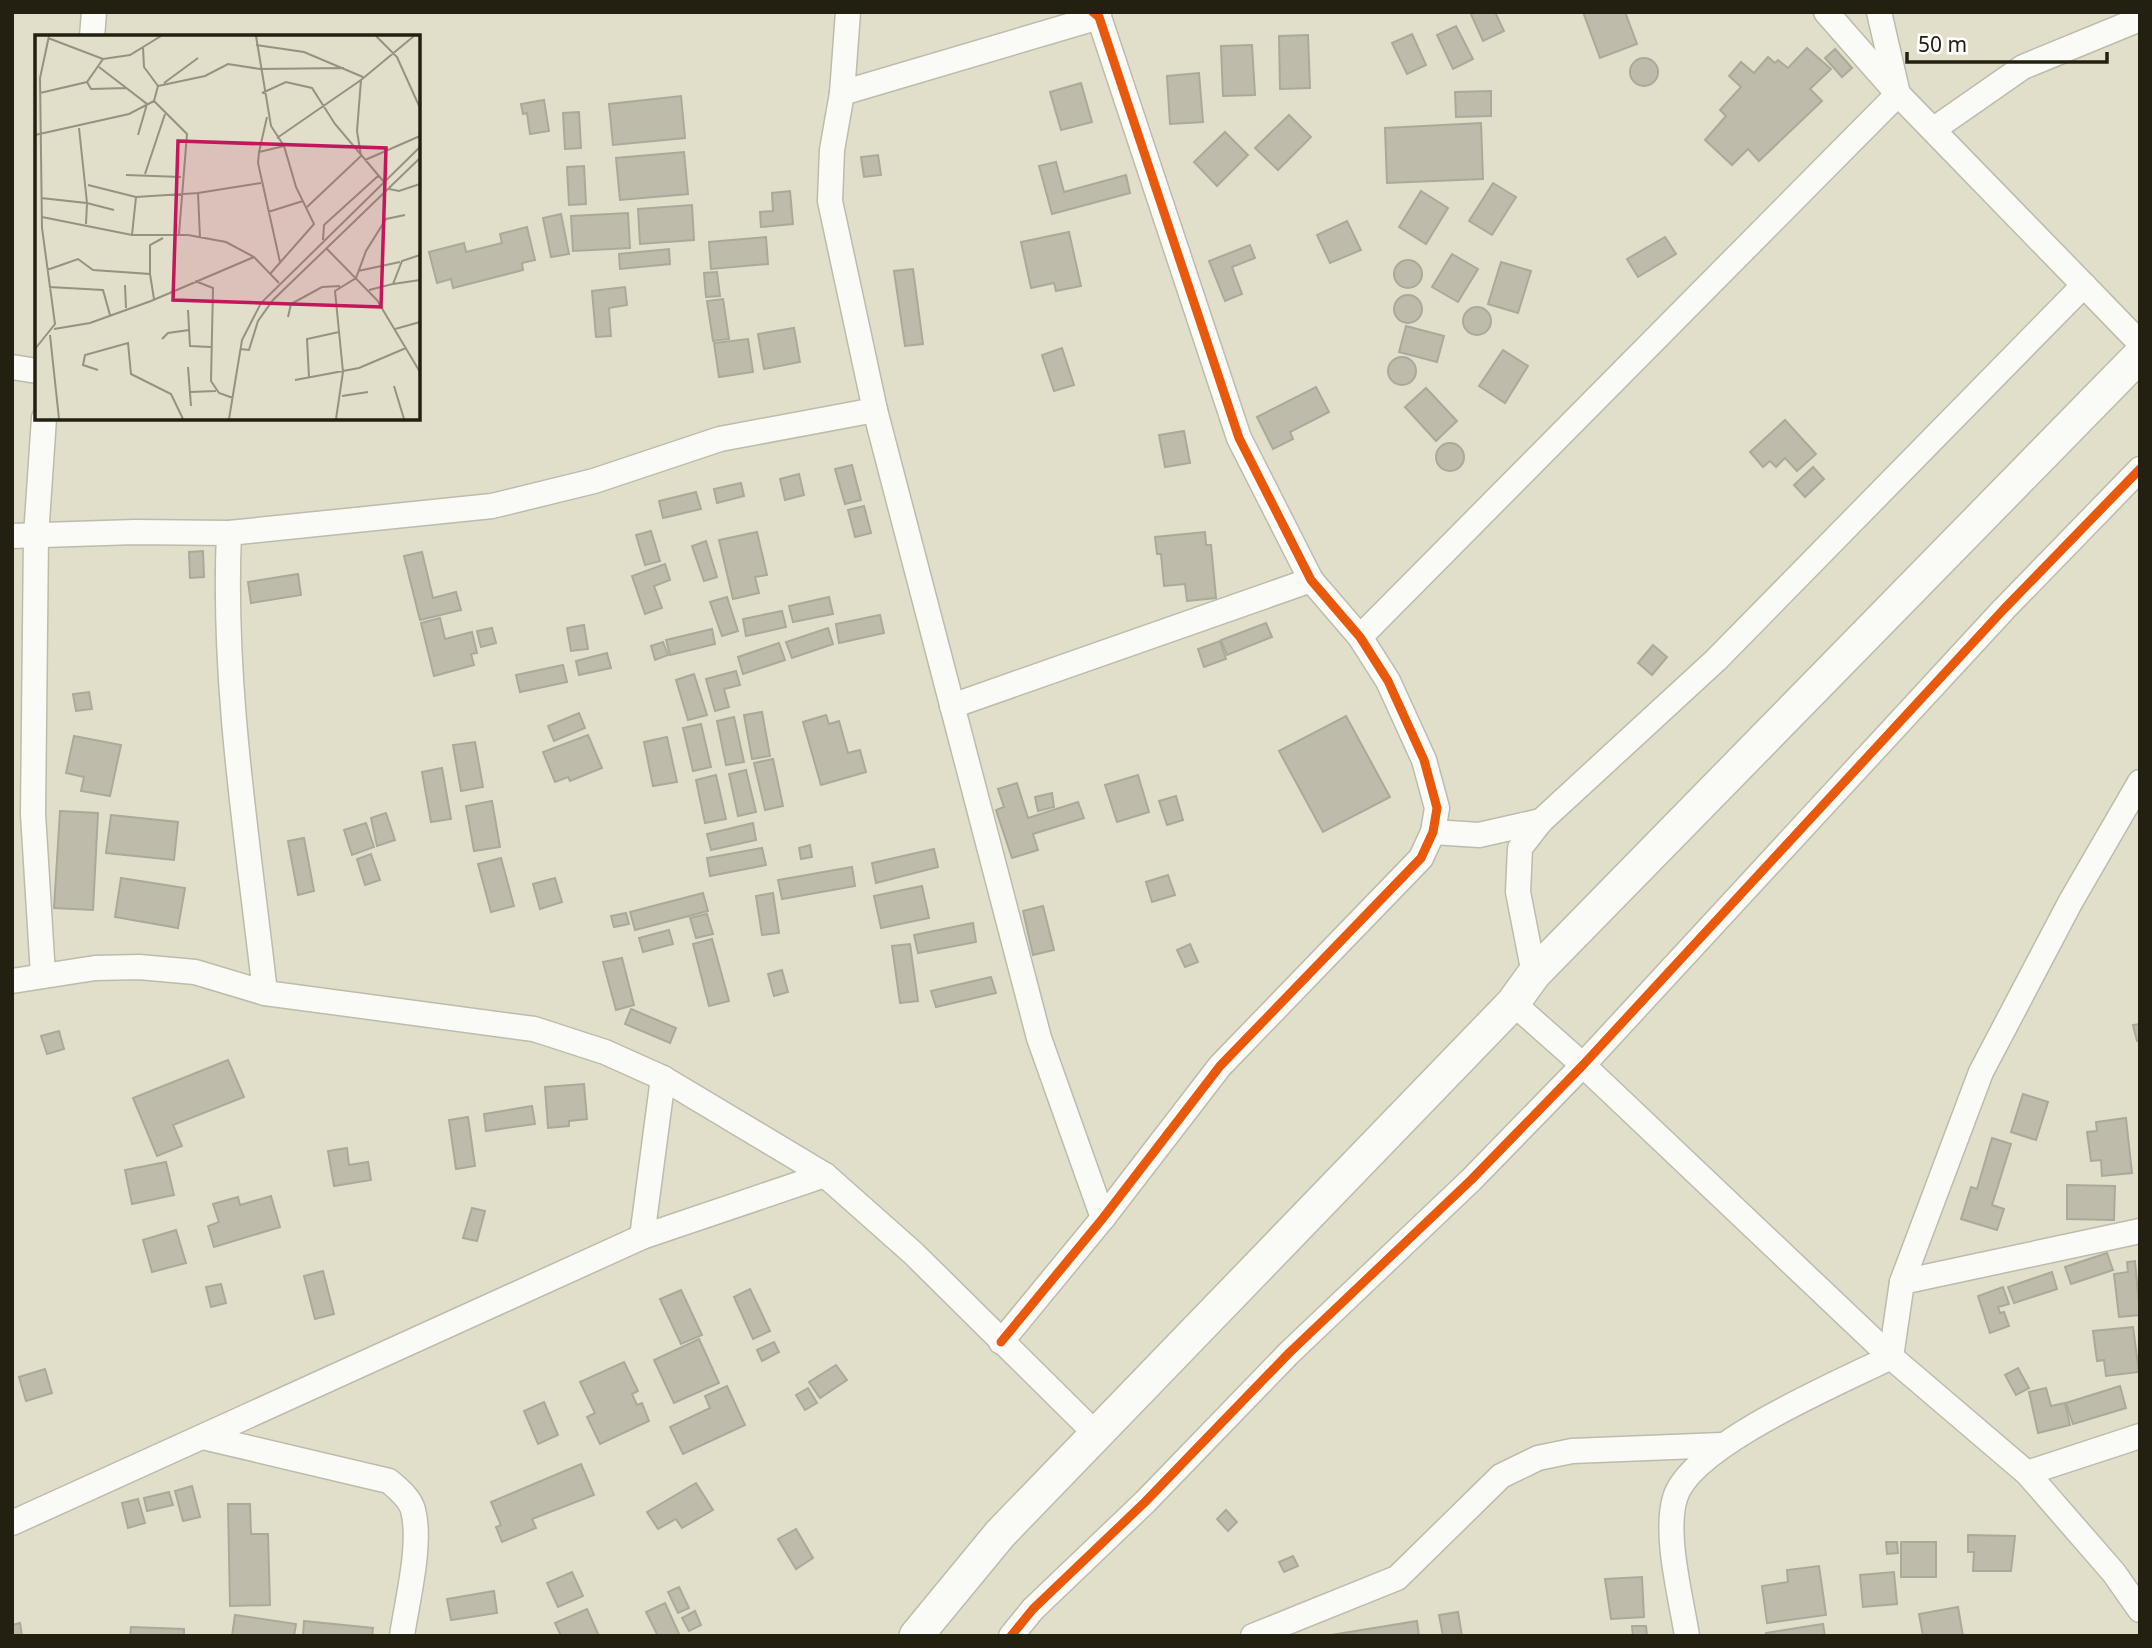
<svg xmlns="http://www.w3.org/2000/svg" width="2152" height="1648" viewBox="0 0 2152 1648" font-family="'Noto Sans',sans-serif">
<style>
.building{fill:#bebbab;stroke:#aba999;stroke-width:2}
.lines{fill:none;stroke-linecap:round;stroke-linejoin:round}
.street-casing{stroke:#bebbab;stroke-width:27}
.secondary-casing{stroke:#bebbab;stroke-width:36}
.street{stroke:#fafaf7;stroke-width:24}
.secondary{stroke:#fafaf7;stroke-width:33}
.cycleway-casing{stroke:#fff;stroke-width:13}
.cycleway{stroke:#e8590c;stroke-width:9}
.inset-road{fill:none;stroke:#959280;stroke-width:2}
.view{fill:#c2185b;fill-opacity:0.15;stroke:#c2185b;stroke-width:3.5}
.inset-edge{fill:none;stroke:#232012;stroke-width:3.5}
</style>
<rect width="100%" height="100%" fill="#e1deca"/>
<g class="building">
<polygon points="1470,12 1495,12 1504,31 1483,41"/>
<polygon points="1583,12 1625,12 1637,44 1600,58"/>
<polygon points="1456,26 1473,59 1453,69 1437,35"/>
<polygon points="1412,34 1426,65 1407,74 1392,43"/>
<polygon points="1308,35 1310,88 1280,89 1279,36"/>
<polygon points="1252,45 1255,95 1223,96 1221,46"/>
<polygon points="1807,48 1831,69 1810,89 1822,101 1759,161 1748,149 1732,165 1705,140 1726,116 1720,110 1741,87 1729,76 1741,62 1754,73 1768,57 1775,63 1778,60 1788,68"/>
<polygon points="1835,49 1852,68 1842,77 1825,58"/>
<circle cx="1644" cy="72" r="14"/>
<polygon points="1199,73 1203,122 1170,124 1167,76"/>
<polygon points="1081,83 1092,122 1061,130 1050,92"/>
<polygon points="1491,91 1491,116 1456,117 1455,92"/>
<polygon points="681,96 685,138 613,145 609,104"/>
<polygon points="544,100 549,131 530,134 527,113 523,114 521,104"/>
<polygon points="579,112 581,148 565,149 563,113"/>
<polygon points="1289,115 1311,137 1278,170 1255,148"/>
<polygon points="1481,123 1483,179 1387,183 1385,128"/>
<polygon points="1225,132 1248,155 1217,186 1194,162"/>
<polygon points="684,152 688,194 620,200 616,158"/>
<polygon points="878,155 881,175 864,177 861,157"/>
<polygon points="1056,162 1064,192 1126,175 1130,193 1052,214 1039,166"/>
<polygon points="584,166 586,204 569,205 567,167"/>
<polygon points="1493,183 1516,197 1492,235 1469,221"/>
<polygon points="790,191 793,224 761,227 760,212 773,211 772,193"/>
<polygon points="1421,191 1448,208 1426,244 1399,227"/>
<polygon points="692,205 694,240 640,244 638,209"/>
<polygon points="628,213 630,248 573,251 571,216"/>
<polygon points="561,214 569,254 551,257 543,218"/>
<polygon points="1347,221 1361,250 1330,263 1317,235"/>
<polygon points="527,227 535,260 522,263 523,270 453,288 451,279 437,283 429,252 464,243 466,252 502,243 500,234"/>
<polygon points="1069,232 1081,286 1056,291 1054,283 1031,288 1021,242"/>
<polygon points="766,237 768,264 711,269 709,242"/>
<polygon points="1665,237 1676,254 1638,277 1627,259"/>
<polygon points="1250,245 1255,258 1232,267 1242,294 1225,301 1209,261"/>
<polygon points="669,249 670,264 620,269 619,254"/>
<polygon points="1452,254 1478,269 1458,302 1432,287"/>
<circle cx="1408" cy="274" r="14"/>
<polygon points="1501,262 1531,271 1518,313 1488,304"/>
<polygon points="913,269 923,344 905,346 894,271"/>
<polygon points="717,272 720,296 706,297 704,273"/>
<polygon points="625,287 627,305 609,308 611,336 596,337 592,291"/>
<circle cx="1408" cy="309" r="14"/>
<polygon points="723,299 729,339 713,341 707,301"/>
<circle cx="1477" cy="321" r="14"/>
<polygon points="1406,326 1444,336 1437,362 1399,352"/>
<polygon points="794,328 800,362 764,369 758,334"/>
<polygon points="748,339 753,372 719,377 714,343"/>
<polygon points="1062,348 1074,385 1054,391 1042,355"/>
<polygon points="1503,350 1528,366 1505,403 1479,386"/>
<circle cx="1402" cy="371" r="14"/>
<polygon points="1316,387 1329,412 1290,432 1293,439 1273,449 1257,417"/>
<polygon points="1426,388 1457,421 1436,441 1405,407"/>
<polygon points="1785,420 1816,454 1797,471 1785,458 1776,467 1770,461 1763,467 1750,452"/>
<polygon points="1184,431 1190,463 1165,467 1159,435"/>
<circle cx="1450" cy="457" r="14"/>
<polygon points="852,465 861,500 845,504 835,469"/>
<polygon points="1813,467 1824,479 1805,497 1794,485"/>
<polygon points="799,474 804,495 785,500 780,479"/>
<polygon points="741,483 744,496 717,503 714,489"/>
<polygon points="696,492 701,509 663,518 659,501"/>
<polygon points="864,506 871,533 855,537 848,510"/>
<polygon points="651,531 660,561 645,565 636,535"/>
<polygon points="757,532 767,575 755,577 759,593 733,599 719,540"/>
<polygon points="1205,532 1206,545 1211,545 1216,598 1187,601 1185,584 1164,586 1161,554 1157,554 1155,537"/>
<polygon points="706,541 717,577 704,581 692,546"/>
<polygon points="203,551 204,577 190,578 189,552"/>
<polygon points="422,552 433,598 456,592 461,610 420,620 404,556"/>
<polygon points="665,564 670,580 654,586 662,608 645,614 632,576"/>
<polygon points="298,574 301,595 251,603 248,582"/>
<polygon points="727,597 738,631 722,636 710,602"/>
<polygon points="829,597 833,614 793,622 789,606"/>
<polygon points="782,611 786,627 746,636 743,619"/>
<polygon points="880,615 884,633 839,643 836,624"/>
<polygon points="440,618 445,639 472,632 477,653 471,654 474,665 434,676 421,623"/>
<polygon points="1266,623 1272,637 1227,655 1221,640"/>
<polygon points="584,625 588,649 571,651 567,628"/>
<polygon points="492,628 496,643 481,647 477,631"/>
<polygon points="828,628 833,644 792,658 786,642"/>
<polygon points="712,629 715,644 670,655 666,640"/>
<polygon points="1220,641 1226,659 1204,667 1198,649"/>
<polygon points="663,642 668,655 655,660 651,646"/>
<polygon points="779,643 785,660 743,674 738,657"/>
<polygon points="1653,645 1667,657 1652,675 1638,663"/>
<polygon points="607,653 611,668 579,675 576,661"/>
<polygon points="563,665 567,682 520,692 516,675"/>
<polygon points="736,671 740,685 724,689 729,707 715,711 706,679"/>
<polygon points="694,674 707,715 688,720 676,680"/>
<polygon points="89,692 92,709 76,711 73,694"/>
<polygon points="762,712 770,756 752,759 744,715"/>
<polygon points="579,713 585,728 554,741 548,726"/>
<polygon points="826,715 829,724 839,721 848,753 860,750 866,772 821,785 803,722"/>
<polygon points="1346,716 1390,797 1323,832 1279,751"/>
<polygon points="734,717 744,762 726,765 717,721"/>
<polygon points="701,724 711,767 693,771 683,728"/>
<polygon points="588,735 602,768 570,781 568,777 555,782 543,752"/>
<polygon points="74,736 121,745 110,796 81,791 84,777 66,773"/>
<polygon points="667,737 677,782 653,786 644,742"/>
<polygon points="475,742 483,787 461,791 453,745"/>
<polygon points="773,759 783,806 765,810 754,763"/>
<polygon points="442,768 451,819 431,822 422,772"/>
<polygon points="746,770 756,812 738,816 729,774"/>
<polygon points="716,775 726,819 705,823 696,780"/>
<polygon points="1138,775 1149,812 1117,822 1105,785"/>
<polygon points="1017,783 1028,818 1078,802 1084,818 1033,834 1038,850 1012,858 996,810 1004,807 998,789"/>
<polygon points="1052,793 1054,807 1038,811 1035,797"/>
<polygon points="1176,796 1183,820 1167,825 1159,801"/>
<polygon points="492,801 500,847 474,851 466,806"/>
<polygon points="60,811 98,813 93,910 54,908"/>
<polygon points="386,813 395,840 377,846 371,818"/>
<polygon points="111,815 178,822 174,860 106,853"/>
<polygon points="366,823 374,847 352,855 344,830"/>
<polygon points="753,823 756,840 711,850 707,834"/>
<polygon points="304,838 314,891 298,895 288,841"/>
<polygon points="810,845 812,857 801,859 799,848"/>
<polygon points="762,848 766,865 710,876 707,858"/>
<polygon points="934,849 938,867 876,883 872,863"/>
<polygon points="371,854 380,880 365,885 357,859"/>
<polygon points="501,858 514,906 491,912 478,864"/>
<polygon points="852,867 855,886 782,899 778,880"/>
<polygon points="1168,875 1175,895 1152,902 1146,882"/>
<polygon points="121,878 185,888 178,928 115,917"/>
<polygon points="555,878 562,902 540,909 533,884"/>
<polygon points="922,886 929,918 881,928 874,896"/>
<polygon points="703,893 708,911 635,930 630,912"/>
<polygon points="773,893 779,933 762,935 756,896"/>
<polygon points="1043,906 1054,950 1033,955 1023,911"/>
<polygon points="626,913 629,924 614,927 611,916"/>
<polygon points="707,914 713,934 696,938 690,918"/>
<polygon points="973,923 976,942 918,953 914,935"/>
<polygon points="669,930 673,944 643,952 639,938"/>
<polygon points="712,939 729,1001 709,1006 693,944"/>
<polygon points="910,944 918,1001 900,1003 892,946"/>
<polygon points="1190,944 1198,962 1185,967 1177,950"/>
<polygon points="622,958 634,1005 616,1010 603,962"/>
<polygon points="782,970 788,992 774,996 768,974"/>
<polygon points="991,977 996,993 936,1007 931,991"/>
<polygon points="631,1009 676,1028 670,1043 625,1024"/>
<polygon points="2140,1024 2140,1040 2137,1041 2133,1025"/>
<polygon points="59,1031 64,1049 47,1054 41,1036"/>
<polygon points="228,1060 244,1097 173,1125 182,1146 157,1156 133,1098"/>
<polygon points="584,1084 587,1119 569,1121 569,1126 548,1128 545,1087"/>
<polygon points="2023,1094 2048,1102 2036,1140 2011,1132"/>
<polygon points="532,1106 535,1124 486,1131 484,1114"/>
<polygon points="468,1117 475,1166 456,1169 449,1120"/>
<polygon points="2126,1118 2132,1173 2102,1176 2101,1160 2091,1161 2087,1132 2097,1131 2096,1122"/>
<polygon points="1992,1138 2011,1144 1992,1205 2004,1209 1997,1230 1961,1219 1971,1187 1977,1189"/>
<polygon points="347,1148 349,1165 368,1162 371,1180 334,1186 328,1151"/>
<polygon points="166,1162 174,1195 132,1204 125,1170"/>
<polygon points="2067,1185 2115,1186 2114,1220 2067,1219"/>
<polygon points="271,1196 280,1227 214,1247 208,1226 219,1222 213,1204 238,1197 240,1205"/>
<polygon points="472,1208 485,1211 477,1241 463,1238"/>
<polygon points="176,1230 186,1263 152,1272 143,1240"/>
<polygon points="2107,1253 2113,1270 2071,1284 2065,1267"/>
<polygon points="2135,1261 2140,1315 2119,1317 2114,1274 2128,1272 2127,1262"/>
<polygon points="323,1271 334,1314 315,1319 304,1276"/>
<polygon points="2052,1272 2057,1289 2014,1303 2008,1287"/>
<polygon points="221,1284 226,1303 211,1307 206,1287"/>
<polygon points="2003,1287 2009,1304 1998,1307 2000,1313 2004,1312 2009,1326 1990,1333 1978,1296"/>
<polygon points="750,1289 770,1331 753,1339 734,1297"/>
<polygon points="681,1290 702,1335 681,1344 660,1299"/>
<polygon points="2133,1327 2139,1372 2106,1376 2104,1360 2097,1361 2093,1331"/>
<polygon points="699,1339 719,1383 674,1403 654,1360"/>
<polygon points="774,1342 779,1352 762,1361 757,1350"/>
<polygon points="624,1362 638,1391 632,1394 637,1405 642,1403 649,1421 600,1444 587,1417 595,1413 580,1382"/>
<polygon points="836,1365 847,1380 820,1398 809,1382"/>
<polygon points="2018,1368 2029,1388 2016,1395 2005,1375"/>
<polygon points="45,1369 52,1393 26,1401 19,1377"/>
<polygon points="727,1386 745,1425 683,1454 670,1427 710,1408 705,1396"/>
<polygon points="2120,1386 2126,1408 2073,1424 2066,1403"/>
<polygon points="808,1388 817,1403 805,1410 796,1395"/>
<polygon points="2046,1388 2051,1406 2065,1403 2070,1425 2038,1433 2029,1392"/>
<polygon points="544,1402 558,1435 538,1444 524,1411"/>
<polygon points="581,1464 594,1495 532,1519 536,1528 502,1542 496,1527 501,1525 491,1502"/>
<polygon points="696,1483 713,1510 682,1528 676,1519 658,1529 647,1512"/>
<polygon points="192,1486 200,1517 183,1521 175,1491"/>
<polygon points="169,1492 173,1505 147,1511 144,1498"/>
<polygon points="138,1499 145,1523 128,1528 122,1503"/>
<polygon points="228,1504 250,1504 251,1534 268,1534 270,1605 230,1606"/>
<polygon points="1226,1510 1237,1522 1228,1531 1217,1519"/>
<polygon points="796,1529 813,1558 796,1569 778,1539"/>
<polygon points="1968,1535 2015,1536 2011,1571 1973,1571 1974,1552 1968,1552"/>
<polygon points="1886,1542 1897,1542 1898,1553 1887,1554"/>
<rect x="1901" y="1542" width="35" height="35"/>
<polygon points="1293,1556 1298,1566 1284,1572 1279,1562"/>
<polygon points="1819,1566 1826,1615 1767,1623 1762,1586 1788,1582 1787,1570"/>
<polygon points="572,1572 583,1596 558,1607 547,1583"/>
<polygon points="1894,1572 1897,1604 1863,1607 1860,1575"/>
<polygon points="1642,1577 1644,1617 1611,1619 1605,1579"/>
<polygon points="679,1587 689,1608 678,1613 668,1592"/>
<polygon points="494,1591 497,1613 451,1620 447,1599"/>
<polygon points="665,1603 680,1636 658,1636 646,1612"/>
<polygon points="1958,1607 1963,1636 1923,1636 1919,1614"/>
<polygon points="587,1609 599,1636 561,1636 555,1623"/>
<polygon points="695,1611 701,1625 689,1631 682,1618"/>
<polygon points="1458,1612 1462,1636 1443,1636 1439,1615"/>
<polygon points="235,1615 296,1624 294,1636 232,1636"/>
<polygon points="304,1621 373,1628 372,1636 303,1636"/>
<polygon points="1417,1621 1419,1636 1331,1635"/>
<polygon points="20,1623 22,1636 12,1636 12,1625"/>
<polygon points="1823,1624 1825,1636 1767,1636 1766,1633"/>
<polygon points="1632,1626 1646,1626 1647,1636 1633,1636"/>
<polygon points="131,1627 184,1629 184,1636 130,1636"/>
</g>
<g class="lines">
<g class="street-casing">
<g id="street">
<polyline points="1826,12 1898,94 2140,343"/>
<polyline points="1099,17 842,93 832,150 830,201 875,410 1039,1038 1103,1218"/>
<polyline points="92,37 94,12"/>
<polyline points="842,93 848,12"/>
<polyline points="1934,129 2023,67 2140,19"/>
<polyline points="12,367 37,371"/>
<polyline points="229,533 492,506 594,481 720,439 875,410"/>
<path d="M 12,536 L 135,532 L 229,533 C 222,686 248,841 265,993"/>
<polyline points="1360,637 1898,94 1879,12"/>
<polyline points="952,706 1311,580"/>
<polyline points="1433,832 1479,835 1541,821"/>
<polyline points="1534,974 1518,892 1520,848 1541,821 1716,660 2084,285"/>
<polyline points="43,975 33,814 36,536 44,418"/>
<polyline points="12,981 95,968 139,967 195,972 265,993 534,1029 605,1052 663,1078 825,1175 913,1253 1097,1435"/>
<polyline points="1513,1003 1583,1065 1891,1357 2027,1473 2114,1573 2140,1610"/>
<polyline points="642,1237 663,1078"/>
<polyline points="1902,1282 2140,1231"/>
<polyline points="1001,1342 1103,1218 1220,1066 1421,858 1433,832 1437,808 1424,760 1388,681 1360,637 1311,580 1239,438 1099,17 1093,12"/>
<path d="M 203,1437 L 389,1481 C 398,1489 410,1498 413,1510 C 422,1544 407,1601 402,1636"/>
<polyline points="2027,1473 2140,1436"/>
<polyline points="12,1523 642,1237 825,1175"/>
<polyline points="1011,1636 1033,1609 1145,1502 1289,1353 1471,1180 1583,1065 2004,609 2140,469"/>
<polyline points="1253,1636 1397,1578 1501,1476 1538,1458 1572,1451 1722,1445"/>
<path d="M 1687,1636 C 1681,1597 1664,1535 1675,1498 C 1690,1445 1841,1382 1891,1357 L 1902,1282 L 1981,1072 L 2071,901 L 2140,782"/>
</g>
</g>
<g class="secondary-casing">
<polyline id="secondary" points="916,1636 1000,1534 1513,1003 1534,974 2140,355"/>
</g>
<use href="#street" class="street"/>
<use href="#secondary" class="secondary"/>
<g class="cycleway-casing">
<g id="cycleway">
<polyline points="1001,1342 1103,1218 1220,1066 1421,858 1433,832 1437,808 1424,760 1388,681 1360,637 1311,580 1239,438 1099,17 1093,12"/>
<polyline points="1011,1636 1033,1609 1145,1502 1289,1353 1471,1180 1583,1065 2004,609 2140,469"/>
</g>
</g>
<use href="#cycleway" class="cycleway"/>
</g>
<g transform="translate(35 35)">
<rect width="385" height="385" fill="#e1deca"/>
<path class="inset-road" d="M 221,1 L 236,91 L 249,111 L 261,152 L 279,189 L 235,239M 341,1 L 362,22 L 385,73M 13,3 L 68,24 L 95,20 L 126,1M 221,10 L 269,17 L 328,42M 108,12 L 109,32 L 123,51M 64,32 L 112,69 L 103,100M 52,47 L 56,54 L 91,53M 129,48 L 163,23M 123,51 L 170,41 L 193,29 L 225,34 L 309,33M 5,58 L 52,47 L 68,24M 227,58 L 251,47 L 277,53 L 300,89 L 349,147M 119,66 L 152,99 L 144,199M 0,100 L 94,79 L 119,66 L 123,51M 242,103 L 326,45 L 379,1M 224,117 L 232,82M 330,125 L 385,101M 110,139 L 130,79M 91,140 L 146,142M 53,150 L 101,162 L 97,200M 354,154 L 364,156 L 385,149M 163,158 L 226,148M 101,162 L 163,158 L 165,203M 6,163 L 52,168 L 44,93M 272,172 L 326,121 L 322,96 L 326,45M 233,177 L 268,166M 7,182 L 97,200 L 153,200 L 191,207 L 219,222 L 244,248M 51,189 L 52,168 L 79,175M 288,205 L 289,190 L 343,141M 292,214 L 342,265 L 385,337M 245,227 L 223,128 L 224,117 L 249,111M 12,235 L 43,224 L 58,235 L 115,239 L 119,264M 323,236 L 365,227M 115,239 L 115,210 L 128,203M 160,246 L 178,253 L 176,346 L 184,358 L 198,363M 358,249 L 385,245M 90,250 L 91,273M 14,252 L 68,255 L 75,280M 334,255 L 358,249 L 367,226 L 385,220M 153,275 L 155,311 L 176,312M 253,282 L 256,269 L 287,252 L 305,251M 19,294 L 55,288 L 116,266 L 219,222M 360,294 L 385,287M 15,300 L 24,384M 127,304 L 133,298 L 154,295M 0,314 L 20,289 L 7,193 L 5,43 L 14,1M 205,314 L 214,315 L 223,286 L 238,265 L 385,123M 153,332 L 156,371M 63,335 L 48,330 L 50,320 L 93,308 L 96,339 L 136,359 L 148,384M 274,342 L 272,304 L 304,297M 260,345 L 324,333 L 371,313M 359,351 L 369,384M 155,357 L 181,356M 307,361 L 333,357M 194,384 L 207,305 L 226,268 L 385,112M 301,384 L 308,337 L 300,256 L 321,243 L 331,216 L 351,184 L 370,180"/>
<path class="view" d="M 143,106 L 351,113 L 346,272 L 138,265 Z"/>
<rect width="385" height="385" class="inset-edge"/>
</g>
<rect width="2152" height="1648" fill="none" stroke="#232012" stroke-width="28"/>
<path d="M1907 52v10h200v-10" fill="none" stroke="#232012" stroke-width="3.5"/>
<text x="1918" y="52" font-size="21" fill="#232012" stroke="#ffffff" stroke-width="5" paint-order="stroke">50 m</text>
</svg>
